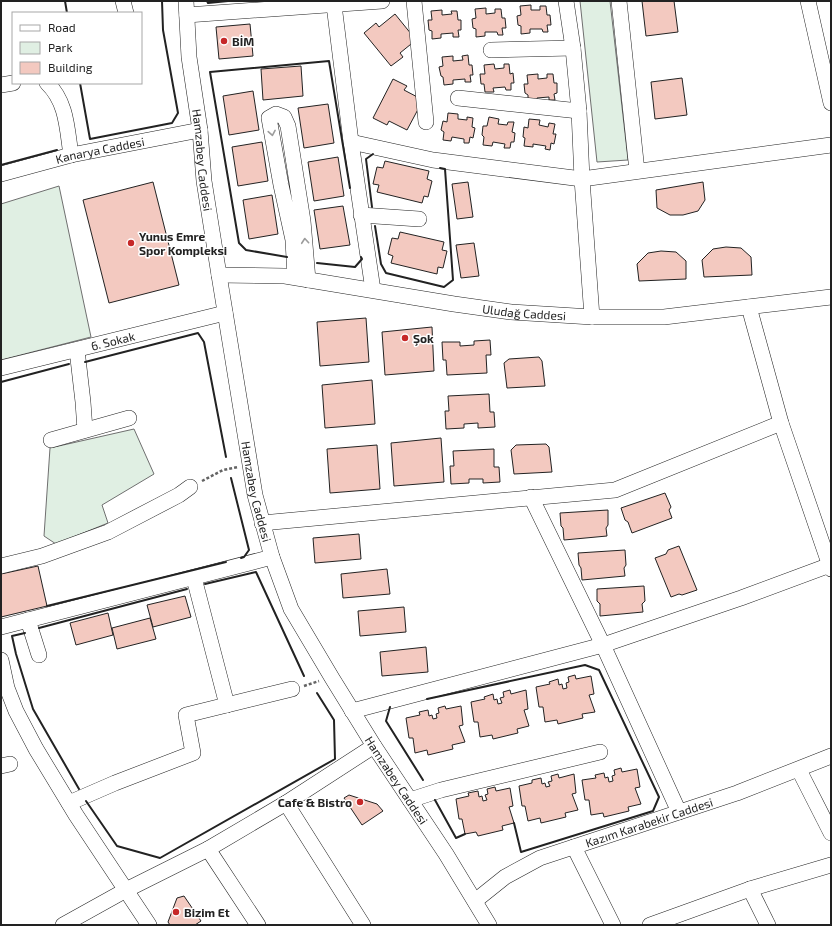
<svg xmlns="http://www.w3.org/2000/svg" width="832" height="926" viewBox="0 0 832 926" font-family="'Exo 2',sans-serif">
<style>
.green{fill:#e0efe3;stroke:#6f6f6f}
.building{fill:#f3c9c0;stroke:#222}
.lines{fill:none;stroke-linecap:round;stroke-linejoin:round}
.minor-casing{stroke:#222;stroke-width:16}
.path{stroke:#646464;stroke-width:2.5;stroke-dasharray:3 2;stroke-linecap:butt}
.minor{stroke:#fff;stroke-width:15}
.wall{stroke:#222;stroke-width:2}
.oneway{stroke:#9c9c9c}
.poi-dot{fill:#c62828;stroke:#fff;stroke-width:1.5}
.labels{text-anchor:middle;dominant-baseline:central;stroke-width:3;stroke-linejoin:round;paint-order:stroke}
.poi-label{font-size:12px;font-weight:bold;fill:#222;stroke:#fff;text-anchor:start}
.street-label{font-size:12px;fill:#222;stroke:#fff}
</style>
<rect width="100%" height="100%" fill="#fff"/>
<g class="green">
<polygon points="580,1 610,1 628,160 597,162"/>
<polygon points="59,186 91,337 1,360 1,204"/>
<polygon points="134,429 154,474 102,505 108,523 56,544 44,536 50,448"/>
</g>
<g class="building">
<polygon points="642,1 674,1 678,32 646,36"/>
<polygon points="531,5 531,10 540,10 540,6 546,6 547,15 550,15 551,25 547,25 548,32 543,32 542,29 530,29 530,33 521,34 521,26 518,25 517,16 521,15 520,6"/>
<polygon points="486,8 486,14 495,13 495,9 501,9 502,18 505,18 506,28 502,28 503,35 498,35 497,32 485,32 485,36 476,37 476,29 473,28 472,19 476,18 475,9"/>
<polygon points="442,10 442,15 452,14 451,11 457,11 458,20 461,20 461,30 458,30 459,37 453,37 453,33 441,34 441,38 432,39 432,31 429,30 428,20 432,20 431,11"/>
<polygon points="395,14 416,40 400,53 403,57 391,66 364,33 376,23 379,27"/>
<polygon points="250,24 253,56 219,59 216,27"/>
<polygon points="468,55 469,65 472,65 473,75 470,75 471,82 465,82 465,79 453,80 453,84 444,85 443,77 441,76 439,67 443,66 442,57 453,56 453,61 463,60 462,56"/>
<polygon points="494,64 495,69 504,68 504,64 509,64 510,74 513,73 514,83 511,83 511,90 506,90 505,87 493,88 494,92 485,92 484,84 481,84 480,74 485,74 484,65"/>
<polygon points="301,66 303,96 263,100 261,69"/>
<polygon points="538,74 538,79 547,78 547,74 553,74 554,83 557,83 557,93 554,94 555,100 549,100 549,97 537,98 537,102 528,102 528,95 525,93 524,84 528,84 527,75"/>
<polygon points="682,78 687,115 655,119 651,82"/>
<polygon points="393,79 407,86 404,90 423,100 407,130 389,121 387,125 373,118"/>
<polygon points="253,91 259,130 229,135 223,96"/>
<polygon points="328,104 334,143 304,148 298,108"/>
<polygon points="448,113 458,114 458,119 467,120 467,117 473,118 472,127 475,128 473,138 470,137 469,143 464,143 464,139 452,137 451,141 443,140 444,132 441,130 443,121 447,122"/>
<polygon points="489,117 499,119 498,124 507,125 508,122 514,122 512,132 515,133 514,142 511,142 510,148 504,148 505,144 493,142 492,146 483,145 484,137 482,135 483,126 487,126"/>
<polygon points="529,119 540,120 539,125 548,127 549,123 555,124 553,134 556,134 554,144 551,143 550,150 545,149 546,146 533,144 533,147 524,146 525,138 523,137 524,127 528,128"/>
<polygon points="262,142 268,181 238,186 232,147"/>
<polygon points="338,157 344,196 314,201 308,162"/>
<polygon points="385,161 429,171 427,179 432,181 428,197 424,196 422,203 377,192 379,185 373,184 377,167 383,168"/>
<polygon points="153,182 179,285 109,303 83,200"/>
<polygon points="468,182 473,217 457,219 452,184"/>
<polygon points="703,182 705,200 698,211 683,215 670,215 657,208 656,190"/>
<polygon points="272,195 278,234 249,239 243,200"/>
<polygon points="343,206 350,245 320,249 314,210"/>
<polygon points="400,232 444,242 442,250 447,251 443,268 438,267 437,274 391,263 393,256 388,254 392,238 398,239"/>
<polygon points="474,243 479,276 461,278 456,245"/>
<polygon points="726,247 741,248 751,257 752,275 704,277 702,260 713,249"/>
<polygon points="661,251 676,252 686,261 686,279 639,281 637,264 648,253"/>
<polygon points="366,318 369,362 320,366 317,322"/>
<polygon points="432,327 434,371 385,375 382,332"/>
<polygon points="490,340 491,355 486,355 487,373 447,375 446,360 443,360 442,342 460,342 460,346 474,345 474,341"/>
<polygon points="539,357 542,361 545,386 507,388 504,363 509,359"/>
<polygon points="372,380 375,424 325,428 322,385"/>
<polygon points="489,394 490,412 494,412 495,427 478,428 478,423 464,424 464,428 446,429 445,411 449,411 448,396"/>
<polygon points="441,438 444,482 394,486 391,443"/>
<polygon points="546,444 549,447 552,472 514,474 511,450 516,445"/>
<polygon points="377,445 380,489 330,493 327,449"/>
<polygon points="494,449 494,467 499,467 500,482 483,483 483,479 469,479 469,483 451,484 450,466 454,466 453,451"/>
<polygon points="665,493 671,507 669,510 672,518 632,533 628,522 625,520 621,508"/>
<polygon points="608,510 608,525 606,528 607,536 564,540 563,528 561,526 560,513"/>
<polygon points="359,534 361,559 315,563 313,538"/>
<polygon points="679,546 697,590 682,595 679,594 671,597 655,558 666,554 668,550"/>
<polygon points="625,550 626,565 624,568 625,576 582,580 581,568 579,565 578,553"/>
<polygon points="38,566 47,606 1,617 1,574"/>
<polygon points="387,569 390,594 343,598 341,574"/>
<polygon points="644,586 645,601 642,604 643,612 600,616 600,604 597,601 597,589"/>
<polygon points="185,596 191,617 153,627 147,605"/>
<polygon points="404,607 406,632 360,636 358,611"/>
<polygon points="108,613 113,635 76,645 70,623"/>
<polygon points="150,618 156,639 117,649 112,628"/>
<polygon points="426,647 428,672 382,676 380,652"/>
<polygon points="575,675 576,679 591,676 594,694 589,695 595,712 582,714 583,718 558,724 557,720 545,722 543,707 539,707 536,687 550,684 549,682 558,679 559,685 562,684 563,689 567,688 566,683 569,682 568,677"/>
<polygon points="510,690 511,694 526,690 528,709 524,710 529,726 517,729 518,733 493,739 492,735 480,737 478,722 474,722 471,702 485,699 484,697 493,694 494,700 497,699 498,704 502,703 500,698 504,697 503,692"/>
<polygon points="445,706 446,709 461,706 463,725 459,726 465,742 452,745 453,749 428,755 427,750 415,753 413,738 409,738 406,718 420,715 419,712 428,710 429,716 432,715 433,719 437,718 436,714 439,713 438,708"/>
<polygon points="621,768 622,772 637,769 640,787 635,788 641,804 628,807 629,811 604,817 603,813 591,815 589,800 585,800 582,780 596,778 595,775 604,773 605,778 608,777 609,782 613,781 612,776 615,775 614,770"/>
<polygon points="558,774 559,778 574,774 576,793 572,794 578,810 565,813 566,817 541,823 540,818 528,821 525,806 522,806 519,786 532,783 532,780 541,778 542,784 545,783 546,787 550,786 548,782 552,781 551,776"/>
<polygon points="495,787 496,791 510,788 513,806 509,807 514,823 502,826 503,830 478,836 476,832 465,834 462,819 459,819 456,799 469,796 468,793 478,791 479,797 482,796 483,801 487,800 485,795 488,794 487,789"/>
<polygon points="349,795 377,804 383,811 362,825 344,798"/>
<polygon points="184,896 201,921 195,925 170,925 168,922 177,898"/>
</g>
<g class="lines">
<g class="minor-casing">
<g id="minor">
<polyline points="123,1 126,13"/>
<path id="s1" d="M 186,1 L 189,57 L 200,130 L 204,181 L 219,275 L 255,495 L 272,557 L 291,609 L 332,678 L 374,746 L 446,854 L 489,925"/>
<polyline points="414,1 426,122"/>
<polyline points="566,1 573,48 579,111 582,179 592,317"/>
<polyline points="619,1 637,171"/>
<polyline points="808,1 831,103"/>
<polyline points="334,5 351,142 373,290"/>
<polyline points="187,15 382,1"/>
<polyline points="491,50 573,48"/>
<path d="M 47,83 C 67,102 67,129 71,155"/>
<polyline points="1,85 13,83"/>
<polyline points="458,98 579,111"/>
<polyline points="351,142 433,160 582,179 831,145"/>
<path id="s2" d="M 1,174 L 71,155 L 200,130"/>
<polyline points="361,215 419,219"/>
<path id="s3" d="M 219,275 L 285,276 L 454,304 L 511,312 L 592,317 L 664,317 L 831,297"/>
<polyline points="295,277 293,240 281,185 269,118 276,114 284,117 288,126 303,221 308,280"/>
<polyline points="749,307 781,423 831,569"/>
<polyline points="77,350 83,402 85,430"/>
<path id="s4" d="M 1,368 L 225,313"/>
<polyline points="51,440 129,418"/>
<polyline points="531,497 603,645 679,812"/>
<polyline points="262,523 615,490 781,423"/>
<polyline points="1,566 42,556 108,532 179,495 190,487"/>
<polyline points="194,578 227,705"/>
<polyline points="28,620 39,655"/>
<polyline points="1,627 272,557"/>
<polyline points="1,660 7,688 16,711 36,749 76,815 149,925"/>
<polyline points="352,711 603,645 741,598 830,565"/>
<polyline points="1,766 10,764"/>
<polyline points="799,770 831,833"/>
<polyline points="410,800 441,790 600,752"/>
<polyline points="69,803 115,783 193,753 186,715 292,689"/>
<polyline points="286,803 363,925"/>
<polyline points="574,847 613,925"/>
<polyline points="208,849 258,925"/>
<polyline points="750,889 768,925"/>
<path id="s5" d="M 475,901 L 505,877 L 540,858 L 737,793 L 831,756"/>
<polyline points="63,925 126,890 208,849 286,803 374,746"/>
<polyline points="650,925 750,889 831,865"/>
</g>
</g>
<g class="path">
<polyline points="202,481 223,470 238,467"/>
<polyline points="304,686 319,681"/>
</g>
<use href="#minor" class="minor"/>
<g class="wall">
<polyline points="65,1 67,13"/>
<polyline points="207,1 208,3 228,1"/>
<polyline points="80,83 90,139 172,123 178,113 163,30 162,1"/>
<polyline points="1,165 57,150"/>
<polyline points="372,207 366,159 373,154"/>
<polyline points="375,226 381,264 386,273 444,287 453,280 445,169 440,168"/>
<polyline points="287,257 246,250 239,243 210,72 329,61 350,188"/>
<polyline points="317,263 355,267 362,259 361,257"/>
<polyline points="85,362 198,333 204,342 226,457"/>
<polyline points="1,382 69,364"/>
<polyline points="231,478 249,550 244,557 241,558"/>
<polyline points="205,584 256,572 304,676"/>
<polyline points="47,606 226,562"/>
<polyline points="39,628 187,589"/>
<polyline points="25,633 12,636 16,654 33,709 79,789"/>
<polyline points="427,699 585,665 599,670 659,797 653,811 521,852 514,823"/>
<polyline points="390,707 386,721 423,780"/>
<polyline points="435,800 456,838 465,834"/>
<polyline points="86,801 117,846 160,858 335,759 334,720 317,693"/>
</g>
</g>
<defs><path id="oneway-chevron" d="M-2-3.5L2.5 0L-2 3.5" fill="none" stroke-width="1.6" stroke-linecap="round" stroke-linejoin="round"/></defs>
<g class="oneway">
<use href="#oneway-chevron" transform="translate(272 133) rotate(80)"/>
<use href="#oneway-chevron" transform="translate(305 241) rotate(-95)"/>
</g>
<g class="poi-dot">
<circle cx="224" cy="41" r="4"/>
<circle cx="131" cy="243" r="4"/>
<circle cx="405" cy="338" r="4"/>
<circle cx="360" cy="802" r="4"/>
<circle cx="176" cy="912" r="4"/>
</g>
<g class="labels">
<g class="poi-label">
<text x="232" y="41">BİM</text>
<text x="139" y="236">Yunus Emre<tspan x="139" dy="14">Spor Kompleksi</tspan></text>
<text x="413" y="338">Şok</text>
<text x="352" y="802" text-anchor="end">Cafe &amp; Bistro</text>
<text x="184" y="912">Bizim Et</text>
</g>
<g class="street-label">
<text stroke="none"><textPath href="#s2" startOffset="102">Kanarya Caddesi</textPath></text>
<text stroke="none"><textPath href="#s1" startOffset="160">Hamzabey Caddesi</textPath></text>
<text stroke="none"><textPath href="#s3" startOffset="308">Uludağ Caddesi</textPath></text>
<text stroke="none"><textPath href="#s4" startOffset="115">6. Sokak</textPath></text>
<text stroke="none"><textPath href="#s1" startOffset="496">Hamzabey Caddesi</textPath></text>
<text stroke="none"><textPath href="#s1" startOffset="820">Hamzabey Caddesi</textPath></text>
<text stroke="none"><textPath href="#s5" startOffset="193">Kazım Karabekir Caddesi</textPath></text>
</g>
</g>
<rect width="832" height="926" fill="none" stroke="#222222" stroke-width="4"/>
<rect x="12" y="12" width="130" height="72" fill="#ffffff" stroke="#a7a7a7"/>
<rect x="20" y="25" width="20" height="6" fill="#ffffff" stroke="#a7a7a7"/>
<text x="48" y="32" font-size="12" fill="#222222">Road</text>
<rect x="20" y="42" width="20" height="12" fill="#e0efe3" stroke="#a7a7a7"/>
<text x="48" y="52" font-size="12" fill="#222222">Park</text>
<rect x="20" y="62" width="20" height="12" fill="#f3c9c0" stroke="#a7a7a7"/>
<text x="48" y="72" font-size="12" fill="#222222">Building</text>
</svg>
